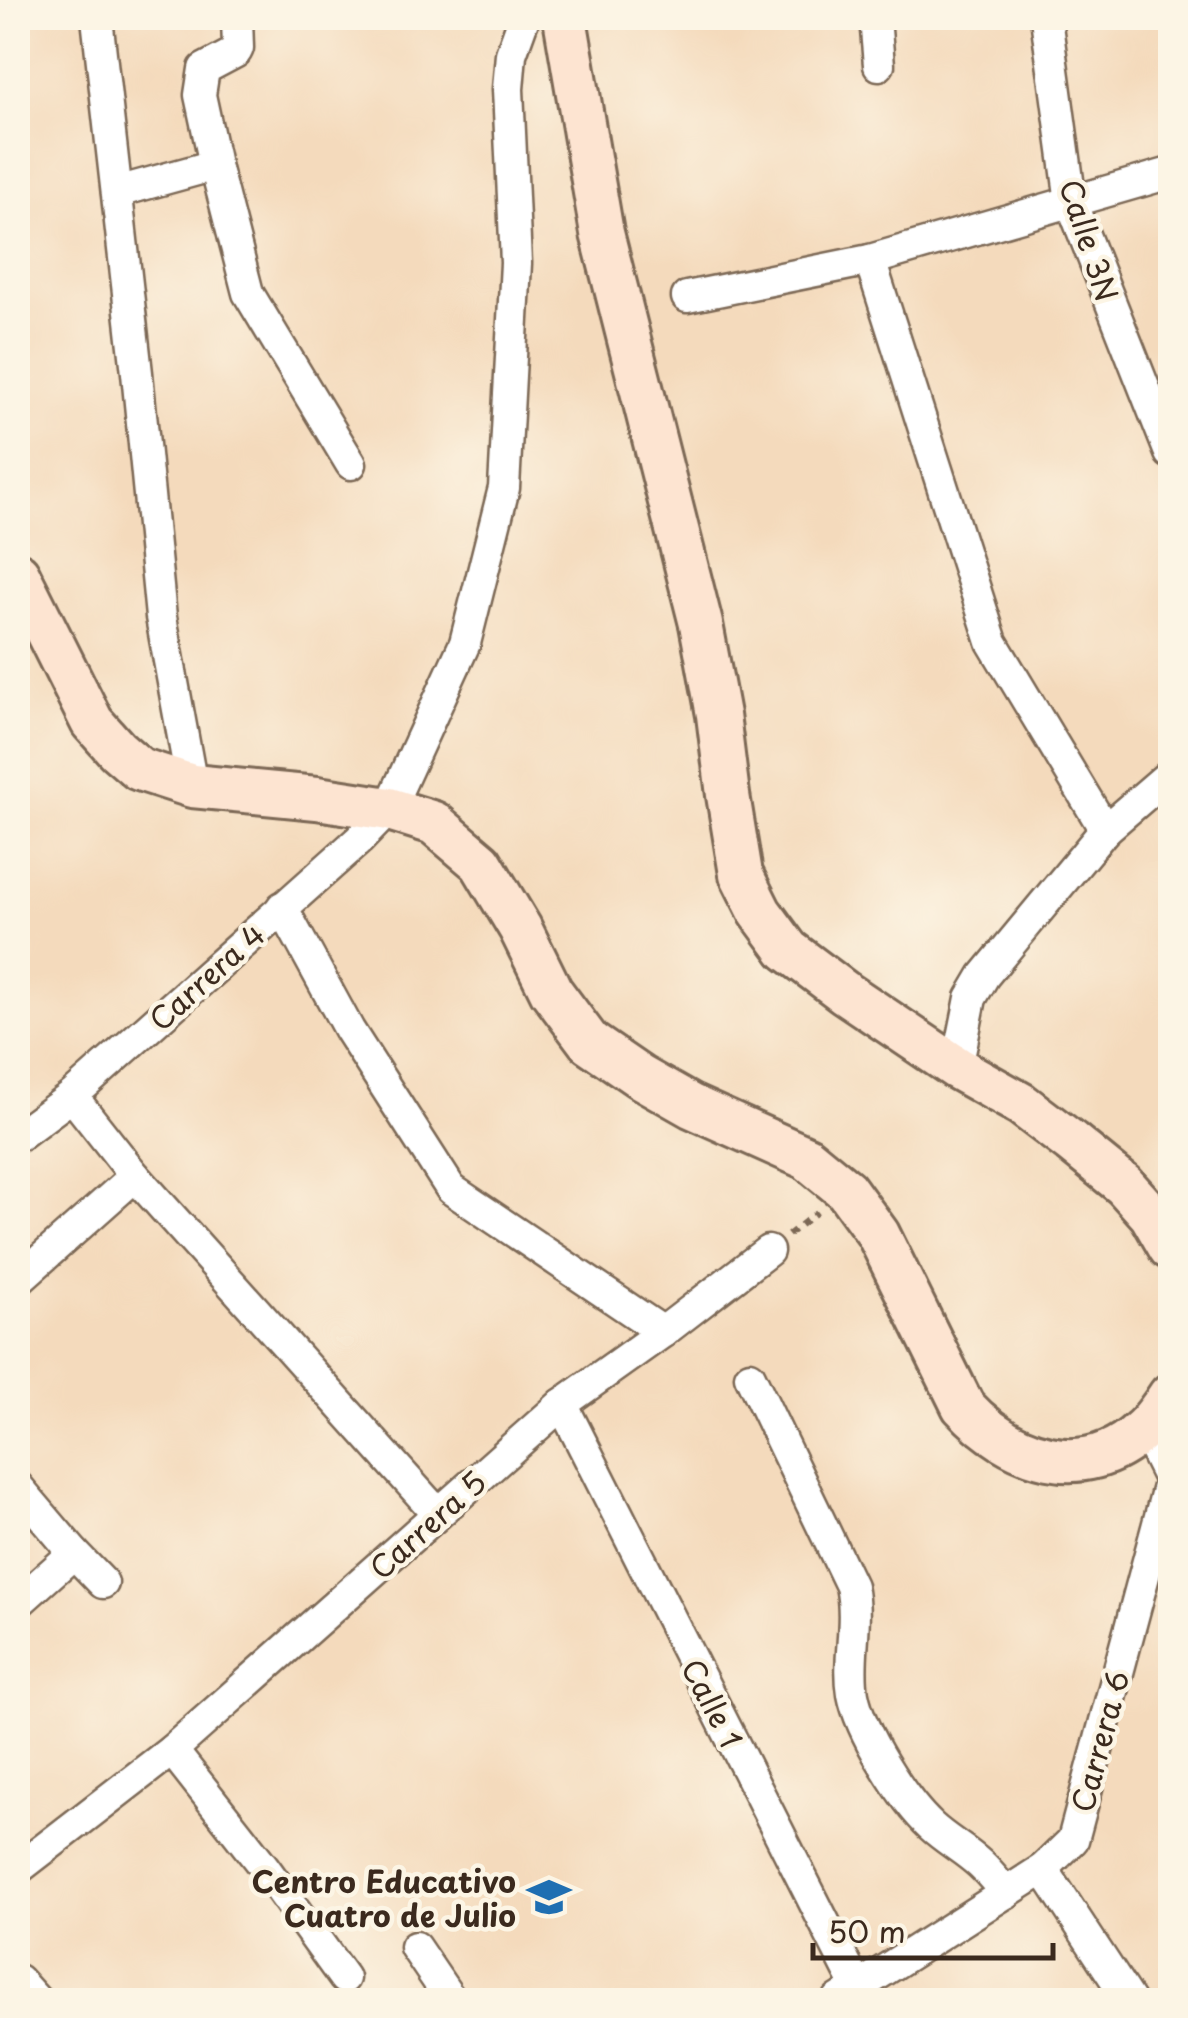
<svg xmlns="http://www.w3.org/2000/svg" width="1188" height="2018" viewBox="0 0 1188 2018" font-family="'Playpen Sans',sans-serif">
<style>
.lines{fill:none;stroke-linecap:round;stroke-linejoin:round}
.street-casing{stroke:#7c6855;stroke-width:35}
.secondary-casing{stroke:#7c6855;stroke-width:48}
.path{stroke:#7c6855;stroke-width:6;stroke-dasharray:8 8;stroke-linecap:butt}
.street{stroke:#fff;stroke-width:30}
.secondary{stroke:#fde4d1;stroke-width:42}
.labels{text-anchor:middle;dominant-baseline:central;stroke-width:9;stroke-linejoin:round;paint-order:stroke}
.street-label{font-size:30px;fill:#3b2a1e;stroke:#fcf5e5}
.poi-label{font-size:30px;font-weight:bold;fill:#3b2a1e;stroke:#fcf5e5;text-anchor:end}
</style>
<rect width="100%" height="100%" fill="#fcf5e5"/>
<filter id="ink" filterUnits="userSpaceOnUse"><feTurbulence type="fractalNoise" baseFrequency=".01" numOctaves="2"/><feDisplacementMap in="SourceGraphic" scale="20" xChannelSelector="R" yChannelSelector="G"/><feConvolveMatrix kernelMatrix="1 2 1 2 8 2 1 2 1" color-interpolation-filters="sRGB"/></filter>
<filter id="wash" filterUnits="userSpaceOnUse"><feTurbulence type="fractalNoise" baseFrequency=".0048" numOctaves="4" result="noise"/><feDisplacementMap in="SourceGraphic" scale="40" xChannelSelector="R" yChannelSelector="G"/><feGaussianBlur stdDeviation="2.25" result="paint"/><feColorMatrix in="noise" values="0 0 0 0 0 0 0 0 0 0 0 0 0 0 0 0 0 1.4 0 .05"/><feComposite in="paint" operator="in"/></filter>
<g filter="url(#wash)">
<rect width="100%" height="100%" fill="#f4dabc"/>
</g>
<g filter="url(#ink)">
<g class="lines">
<g class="street-casing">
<g id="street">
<polyline points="97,18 137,373 161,617 192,786"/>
<polyline points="237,18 238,48 236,52 204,69 200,95 215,165 248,293 351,464"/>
<polyline points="875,18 879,65"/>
<polyline points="1046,18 1071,202 1170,453"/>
<polyline points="117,192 215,165"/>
<polyline points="870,260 992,642 1105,830"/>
<polyline points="687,297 870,260 1170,173"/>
<polyline points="282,907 349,1030 451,1189 663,1332"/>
<polyline points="957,1068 971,998 984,976 1105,830 1170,774"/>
<polyline points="72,1096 135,1176 438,1514"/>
<polyline points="18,1136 72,1096 359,840 389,809 465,643 504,488 516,263 508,89 511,54 524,18"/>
<polyline points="18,1280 135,1176"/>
<path d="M 750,1376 L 851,1586 C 859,1624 847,1658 853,1694 C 860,1732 903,1800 931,1826 C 946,1840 965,1850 980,1864 C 990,1873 998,1884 1006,1893"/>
<polyline points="562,1404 857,1987 866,2000"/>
<polyline points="1144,1429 1170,1481"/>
<polyline points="18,1487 74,1553 103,1583"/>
<polyline points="18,1603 74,1553"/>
<polyline points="172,1750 264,1867 344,1978"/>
<polyline points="18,1869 172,1750 562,1404 663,1332 768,1251"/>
<polyline points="1043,1869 1129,2000"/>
<polyline points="415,1947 451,2000"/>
<polyline points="18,1980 36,2000"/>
<polyline points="838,2000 1043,1869 1073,1840 1170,1479"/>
</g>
</g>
<g class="secondary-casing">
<g id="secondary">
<polyline points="565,18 602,233 701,624 718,715 728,795 741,874 760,912 788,950 844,992 957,1068 1021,1104 1071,1142 1124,1185 1151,1215 1170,1248"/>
<path d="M 18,574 L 92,722 L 117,750 L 139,769 L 192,786 L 317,798 L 389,809 L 434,823 L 481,863 L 520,928 L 551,991 L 589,1042 L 640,1077 L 691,1106 L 807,1158 L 846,1190 L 878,1234 L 963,1406 C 1011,1458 1083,1484 1141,1431 C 1153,1421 1162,1407 1170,1395"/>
</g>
</g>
<polyline class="path" points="788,1235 817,1212"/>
<use href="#street" class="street"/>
<use href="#secondary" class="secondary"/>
</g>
</g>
<defs>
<g id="school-bare" transform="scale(3.45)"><path d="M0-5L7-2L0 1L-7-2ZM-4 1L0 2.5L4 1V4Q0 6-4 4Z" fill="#1f6fb2" stroke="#fcf5e5" stroke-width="2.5" paint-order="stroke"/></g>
</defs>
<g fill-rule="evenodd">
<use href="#school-bare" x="549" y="1897"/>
</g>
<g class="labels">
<g class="street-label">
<text transform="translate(1090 240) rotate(72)">Calle 3N</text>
<text transform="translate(206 976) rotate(-42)">Carrera 4</text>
<text transform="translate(427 1524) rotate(-42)">Carrera 5</text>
<text transform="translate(713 1703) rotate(63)">Calle 1</text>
<text transform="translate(1099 1741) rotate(-75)">Carrera 6</text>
</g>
<g class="poi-label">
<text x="516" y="1880">Centro Educativo<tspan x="516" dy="34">Cuatro de Julio</tspan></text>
</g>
</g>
<rect width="1188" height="2018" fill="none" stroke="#fcf5e5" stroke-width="60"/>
<path d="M813 1943v15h240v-15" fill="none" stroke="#3b2a1e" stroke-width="5"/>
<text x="828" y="1943" font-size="30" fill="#3b2a1e" stroke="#fcf5e5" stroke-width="8" paint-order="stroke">50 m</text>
</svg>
